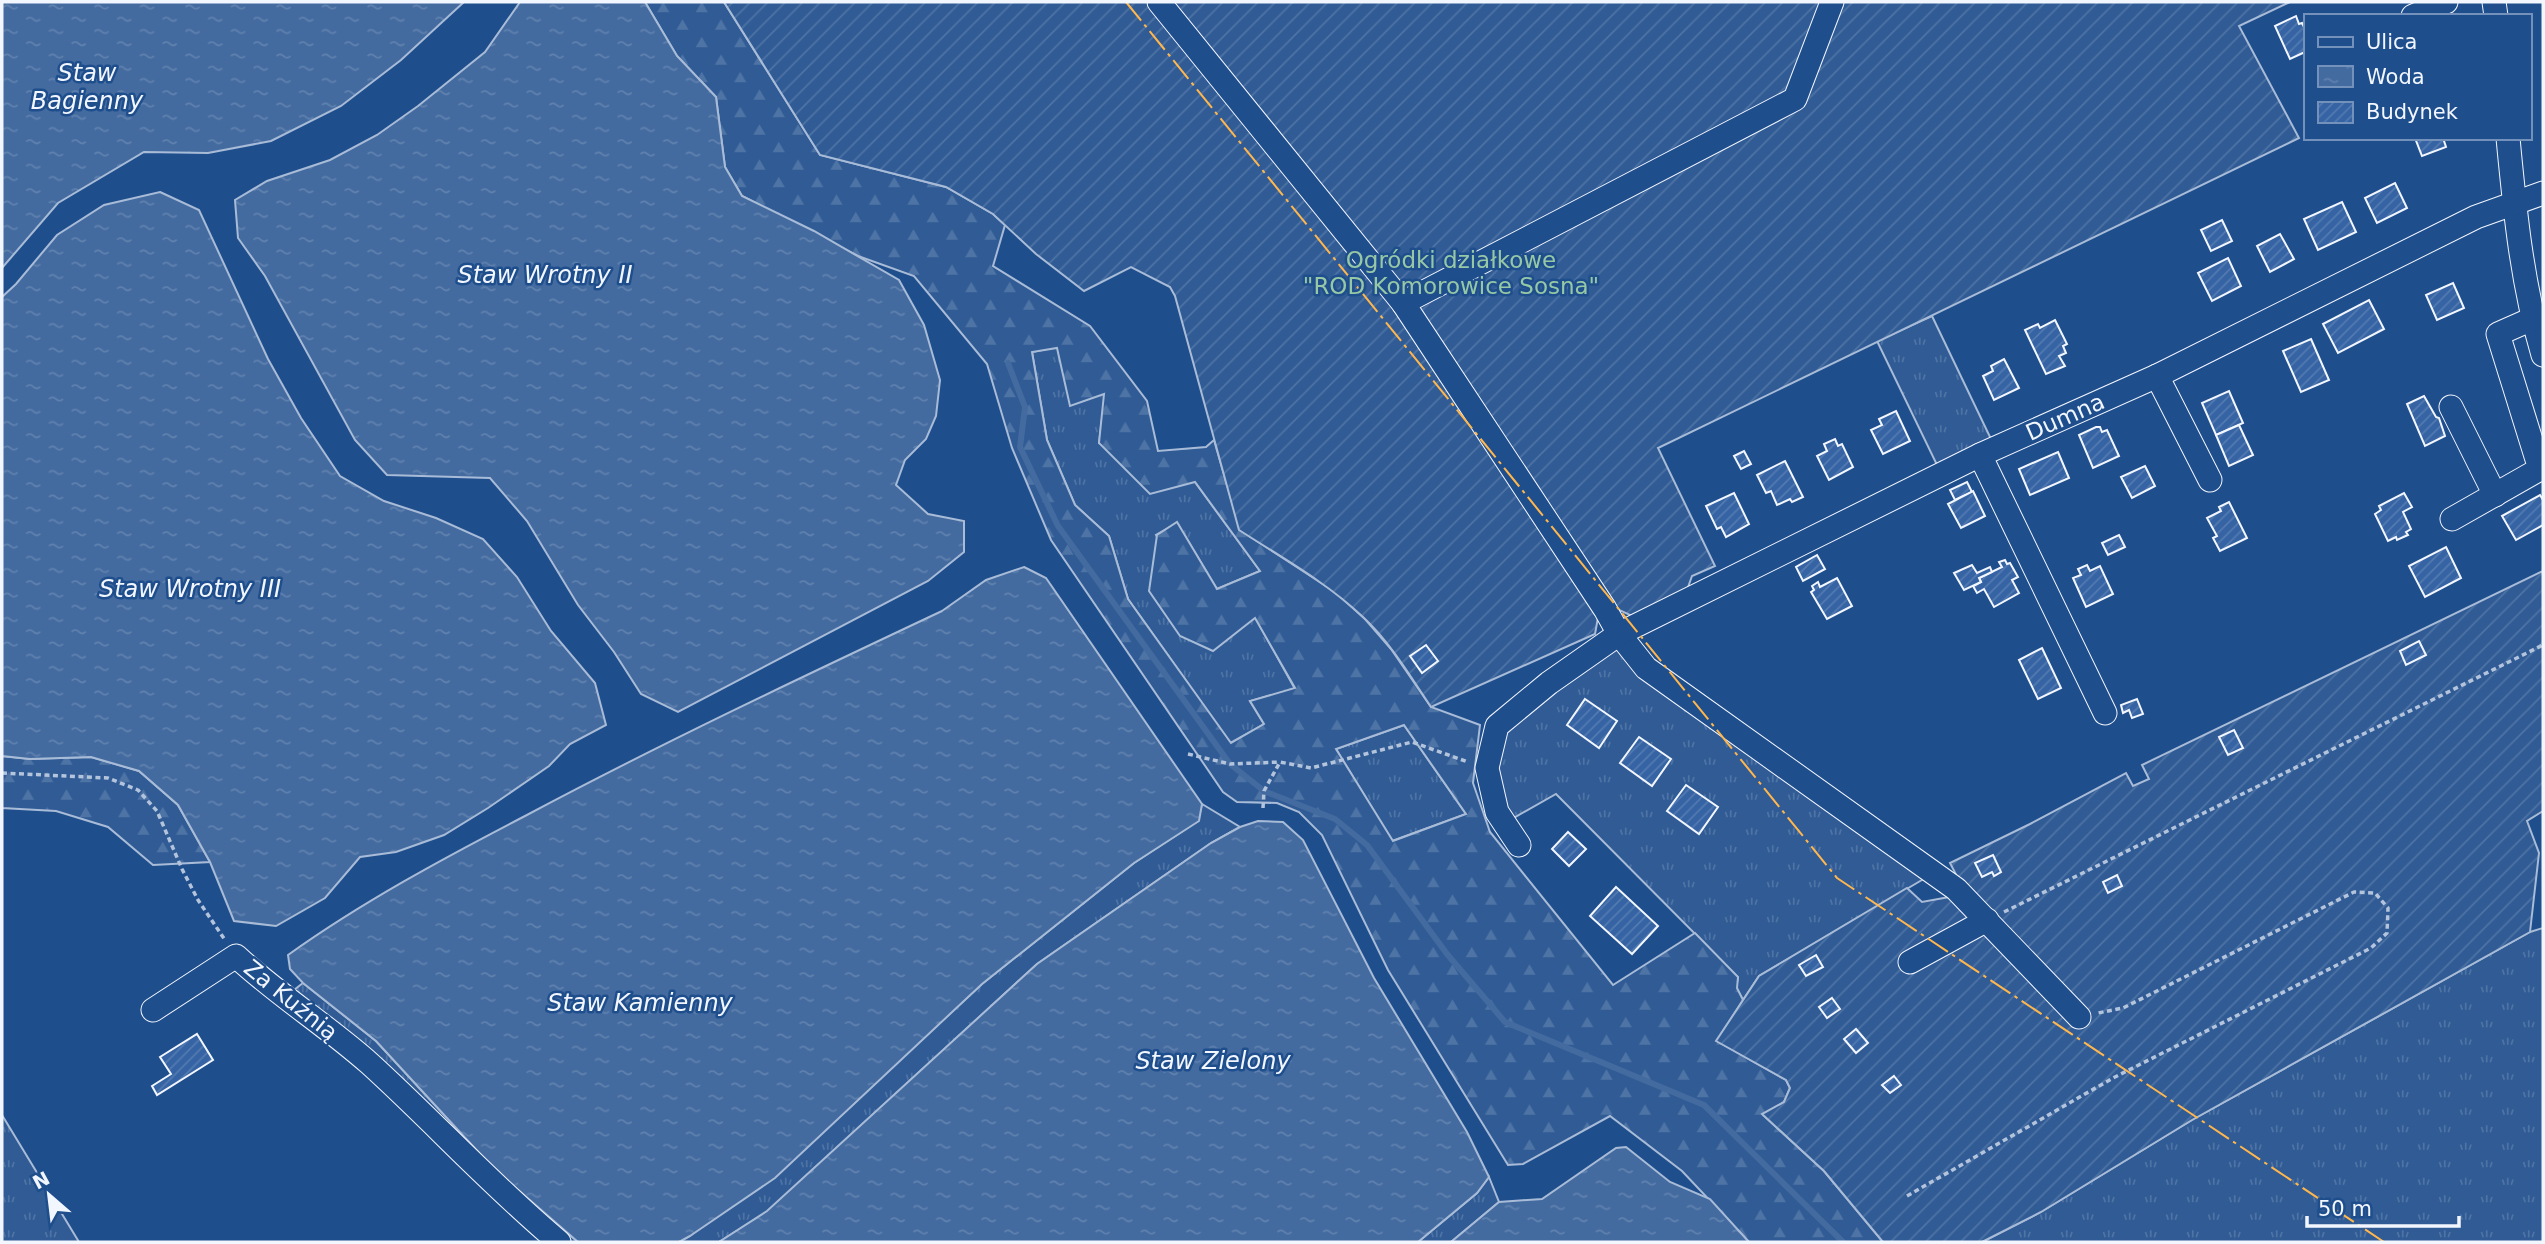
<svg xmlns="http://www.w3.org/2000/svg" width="2545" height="1244" viewBox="0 0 2545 1244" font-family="'DejaVu Sans',sans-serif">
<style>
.grass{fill:url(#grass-tufts);stroke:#a8bbd7;stroke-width:2}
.forest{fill:url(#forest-firs);stroke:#a8bbd7;stroke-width:2;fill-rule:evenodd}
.garden{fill:url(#garden-furrows);stroke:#a8bbd7;stroke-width:2}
.water{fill:url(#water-ripples);stroke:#a8bbd7;stroke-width:2}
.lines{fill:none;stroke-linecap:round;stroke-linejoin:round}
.stream{stroke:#446ba0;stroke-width:6}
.building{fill:url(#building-hatch);stroke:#f2f6ff;stroke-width:2}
.minor-casing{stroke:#f2f6ff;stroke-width:25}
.path{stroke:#b3c4dc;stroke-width:3.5;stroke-dasharray:5 3.5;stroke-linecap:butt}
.minor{stroke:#1f4e8c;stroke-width:23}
.power{stroke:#ffb74d;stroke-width:2;stroke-dasharray:24 5 3.5 5;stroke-linecap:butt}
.labels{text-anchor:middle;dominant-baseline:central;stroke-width:5;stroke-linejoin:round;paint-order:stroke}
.park-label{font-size:23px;fill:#97c8a6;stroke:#1f4e8c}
.street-label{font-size:23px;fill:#f2f6ff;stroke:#1f4e8c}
.water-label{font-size:24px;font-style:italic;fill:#f2f6ff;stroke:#1f4e8c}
</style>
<defs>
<pattern id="grass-tufts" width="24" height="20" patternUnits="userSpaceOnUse" patternTransform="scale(1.75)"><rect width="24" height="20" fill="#305b95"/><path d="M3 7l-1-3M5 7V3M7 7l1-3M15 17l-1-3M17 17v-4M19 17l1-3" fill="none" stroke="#4e73a5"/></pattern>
<pattern id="forest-firs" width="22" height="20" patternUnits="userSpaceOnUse" patternTransform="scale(1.75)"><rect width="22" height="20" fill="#305b95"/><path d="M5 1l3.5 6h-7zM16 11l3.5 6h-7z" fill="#4e73a5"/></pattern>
<pattern id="garden-furrows" width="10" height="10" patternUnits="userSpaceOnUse" patternTransform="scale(1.75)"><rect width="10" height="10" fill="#305b95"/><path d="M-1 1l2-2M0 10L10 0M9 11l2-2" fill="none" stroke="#4e73a5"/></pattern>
<pattern id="water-ripples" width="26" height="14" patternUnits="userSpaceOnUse" patternTransform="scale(1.75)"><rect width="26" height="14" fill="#446ba0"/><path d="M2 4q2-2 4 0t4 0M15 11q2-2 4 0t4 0" fill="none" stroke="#5f81ae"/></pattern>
<pattern id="building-hatch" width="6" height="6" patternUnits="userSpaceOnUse" patternTransform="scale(1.75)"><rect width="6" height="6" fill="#3563a3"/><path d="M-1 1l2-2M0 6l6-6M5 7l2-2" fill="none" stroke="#537ab1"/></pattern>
</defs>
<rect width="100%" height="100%" fill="#1f4e8c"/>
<g class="grass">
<polygon points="1932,316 1991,439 1937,465 1877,341"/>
<polygon points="1057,347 1105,394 1099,443 1195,482 1260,571 1217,589 1177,523 1156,535 1213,650 1255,617 1295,689 1250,701 1264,724 1230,743 1128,599 1109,536 1075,505 1047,440 1032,352"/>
<polygon points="1615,647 1927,877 1759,976 1743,1000 1736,988 1738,977 1556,794 1510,820 1490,767 1504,729"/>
<polygon points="1404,725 1466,814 1392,841 1336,749"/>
<polygon points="1202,804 1240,827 1211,843 1037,964 767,1212 719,1242 679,1242 690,1236 896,1063 982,984 1134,863 1198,821"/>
<polygon points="2543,928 2543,1242 1982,1242 2041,1212 2192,1120 2530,932"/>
<polygon points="303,983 376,1041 493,1168 578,1242 568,1242 290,993"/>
<polygon points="2,1115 79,1242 2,1242"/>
<polygon points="1489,1177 1499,1202 1451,1242 1418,1242 1477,1193"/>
</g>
<g class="forest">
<path d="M 645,2 L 724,2 L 820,155 L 946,187 L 993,214 L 1005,225 L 993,266 L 1090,326 L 1147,401 L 1158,451 L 1206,447 L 1214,440 L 1240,530 L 1335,592 L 1365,619 L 1391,649 L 1431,707 L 1480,725 L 1473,783 L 1490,832 L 1613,985 L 1695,933 L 1738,977 L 1737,988 L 1743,1000 L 1717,1041 L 1786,1080 L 1790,1088 L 1784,1102 L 1763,1115 L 1824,1171 L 1883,1242 L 1749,1242 L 1682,1171 L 1610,1116 L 1523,1164 L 1508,1165 L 1388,970 L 1322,835 L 1299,812 L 1277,803 L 1237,802 L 1223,792 L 1051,540 L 1012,448 L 987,364 L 914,276 L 858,256 L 742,196 L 725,167 L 716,97 L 677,56 ZM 1057,348 L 1070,406 L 1104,394 L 1099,443 L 1150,494 L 1195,482 L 1260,571 L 1217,589 L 1177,522 L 1157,535 L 1149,591 L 1180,636 L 1213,651 L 1255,618 L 1295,688 L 1250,701 L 1264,724 L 1231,743 L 1128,599 L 1109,536 L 1075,505 L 1047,440 L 1032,352 ZM 1404,725 L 1466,814 L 1393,841 L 1336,749 Z"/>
<polygon points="2,756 30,759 91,757 139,771 178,805 210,862 153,865 108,827 56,811 2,808"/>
</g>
<g class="garden">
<path d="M 724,2 L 2290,2 L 2239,26 L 2299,138 L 1658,448 L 1715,566 L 1692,576 L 1687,590 L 1632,616 L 1611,606 L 1599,612 L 1595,634 L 1431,707 C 1410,676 1390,642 1363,617 C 1326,582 1281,557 1239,530 L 1175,296 L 1170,287 L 1131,267 L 1084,291 L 1036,254 L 993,214 L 946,187 L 820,155 Z"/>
<polygon points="2543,571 2543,811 2527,821 2539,853 2530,932 2192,1120 2041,1212 1982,1242 1883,1242 1824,1171 1762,1114 1784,1102 1790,1088 1786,1080 1716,1041 1759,976 1907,888 1922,902 1949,897 1961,884 1950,863 2030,824 2126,773 2133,786 2149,779 2142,765"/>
</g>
<g class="water">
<polygon points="2,2 464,2 401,60 341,106 271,141 208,153 144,152 58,203 2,268"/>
<polygon points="520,2 645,2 677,56 716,97 725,167 742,196 814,231 899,280 924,325 940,380 936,416 926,439 905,460 896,485 928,514 964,521 964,552 928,581 678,712 641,694 614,652 578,605 527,521 490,478 387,475 355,440 265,276 238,238 235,200 267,181 330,160 377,135 418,106 485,52"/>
<polygon points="160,192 199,210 268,359 301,418 340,476 384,501 436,518 483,539 517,577 551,631 595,683 606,725 570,744 549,766 488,808 444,835 396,852 360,857 325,898 276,926 234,921 210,862 178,805 139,771 91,757 30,759 2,756 2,297 16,284 57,235 104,205"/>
<path d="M 1024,567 L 1046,578 L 1202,804 L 1199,821 L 1134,863 L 982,984 L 775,1178 L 690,1236 L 679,1242 L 578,1242 L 493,1168 L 376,1041 L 303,983 L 290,969 L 288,955 C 362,902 444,858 525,816 C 662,743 802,677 942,611 L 986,580 Z"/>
<polygon points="1258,821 1283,822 1303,840 1374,978 1467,1132 1489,1177 1477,1193 1418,1242 719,1242 767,1211 1037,964 1211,843 1240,827"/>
<polygon points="1626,1147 1670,1182 1710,1199 1749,1242 1451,1242 1499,1202 1542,1199 1616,1148"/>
</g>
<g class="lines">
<polyline class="stream" points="1008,363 1025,407 1020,447 1058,526 1230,764 1264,791 1335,819 1367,845 1447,954 1505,1022 1704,1105 1843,1242"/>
</g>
<g class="building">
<polygon points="2296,16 2299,24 2302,23 2305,29 2305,52 2290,59 2275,26"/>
<polygon points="2415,138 2443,138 2446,147 2422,156"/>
<polygon points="2395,183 2407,208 2377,223 2365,198"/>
<polygon points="2342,202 2356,232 2318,250 2304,219"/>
<polygon points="2222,220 2232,241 2211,251 2201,230"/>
<polygon points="2280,234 2294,259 2270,272 2257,246"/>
<polygon points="2228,258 2241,286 2212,301 2198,273"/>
<polygon points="2453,283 2464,308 2437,320 2426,295"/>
<polygon points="2369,300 2384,329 2338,353 2323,324"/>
<polygon points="2055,320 2067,344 2063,346 2066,353 2059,356 2065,366 2046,374 2025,330 2038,324 2040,328"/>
<polygon points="2311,339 2329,380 2301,392 2283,351"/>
<polygon points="2004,359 2019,388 1994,400 1983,376 1993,371 1991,366"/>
<polygon points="2229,391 2243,423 2216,435 2202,403"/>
<polygon points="2424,396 2436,417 2439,418 2445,436 2425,446 2407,404"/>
<polygon points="1896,411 1910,441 1883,454 1871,430 1882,425 1879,419"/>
<polygon points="2239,425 2253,455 2229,466 2216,435"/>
<polygon points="2096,427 2100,427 2102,432 2107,430 2119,456 2093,468 2079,435"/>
<polygon points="1835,439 1838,446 1842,444 1853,467 1829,480 1817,456 1827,451 1824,444"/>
<polygon points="1744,451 1751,464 1741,469 1734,456"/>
<polygon points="2058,452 2069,478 2030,495 2019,469"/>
<polygon points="1785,461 1803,497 1792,502 1790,499 1777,505 1771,491 1766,493 1757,475"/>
<polygon points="2145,466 2155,486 2132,498 2121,477"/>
<polygon points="1967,482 1972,492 1955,500 1950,490"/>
<polygon points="1973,491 1985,516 1961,528 1948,504"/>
<polygon points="1734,493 1749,524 1726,537 1721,527 1717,529 1706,506"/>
<polygon points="2404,493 2412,507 2403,512 2411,529 2406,532 2408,535 2397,540 2396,537 2388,541 2375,514 2381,510 2379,506"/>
<polygon points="2540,495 2543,500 2543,525 2516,540 2502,516"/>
<polygon points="2229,502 2247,538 2220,551 2213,538 2217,536 2207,518 2221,511 2219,507"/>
<polygon points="2119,535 2125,547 2108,555 2102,543"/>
<polygon points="2446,547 2461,578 2425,597 2409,566"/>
<polygon points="1817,555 1825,569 1803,581 1796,567"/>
<polygon points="2005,560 2007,564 2010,563 2018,577 2012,580 2019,593 1994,607 1984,589 1977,593 1973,586 1981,582 1979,578 2002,567 1999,562"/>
<polygon points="1972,565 1977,573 1990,567 1992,572 1979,578 1981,582 1964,590 1954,573"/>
<polygon points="2087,565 2090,571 2100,566 2113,594 2086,607 2073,578 2081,575 2078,569"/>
<polygon points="1837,578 1852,606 1827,619 1811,592 1814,590 1812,586 1818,582 1820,587"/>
<polygon points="2419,641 2426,655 2406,665 2400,651"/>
<polygon points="1426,645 1438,661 1422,673 1410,656"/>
<polygon points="2042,648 2061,688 2038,699 2019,660"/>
<polygon points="1585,699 1617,721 1599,748 1567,725"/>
<polygon points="2137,699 2143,714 2132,718 2129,710 2123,713 2121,705"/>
<polygon points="2234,730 2243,748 2228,755 2219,737"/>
<polygon points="1639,737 1671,759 1652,786 1620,763"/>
<polygon points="1686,785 1718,807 1699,834 1667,811"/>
<polygon points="1568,832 1586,849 1569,866 1552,849"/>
<polygon points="1993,855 2001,872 1994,876 1992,872 1982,877 1975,863"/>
<polygon points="2117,875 2122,886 2108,893 2103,882"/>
<polygon points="1616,887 1658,926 1632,954 1590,916"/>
<polygon points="1816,955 1823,967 1806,976 1799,965"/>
<polygon points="1832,998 1840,1009 1827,1018 1819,1007"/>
<polygon points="1856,1029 1868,1043 1856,1053 1844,1039"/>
<polygon points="197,1034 213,1060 157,1095 152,1086 171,1074 160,1057"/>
<polygon points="1894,1076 1901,1085 1890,1093 1882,1085"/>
</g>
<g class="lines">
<g class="minor-casing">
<g id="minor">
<polyline points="1159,2 1403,303 1605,609 1619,634 1646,668 1956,889 2079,1017"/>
<polyline points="2494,2 2496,16"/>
<polyline points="2413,16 2446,2"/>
<path d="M 2508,138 C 2515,212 2522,284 2543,355"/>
<polyline points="1403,303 1795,99 1832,2"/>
<polyline points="2157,376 2210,480"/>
<polyline points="2451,407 2495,495"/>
<polyline points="1980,455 2105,713"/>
<polyline points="2452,519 2540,469 2498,334 2532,319"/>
<polyline points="1519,845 1497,812 1487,768 1497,726 1549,683 1619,634 1980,455 2157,376 2476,217 2543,193"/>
<polyline points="1910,962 1987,920"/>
<path d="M 153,1010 L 236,956 C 278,995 326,1025 369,1063 C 433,1121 492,1186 559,1242"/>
</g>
</g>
<g class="path">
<polyline points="1188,754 1230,764 1280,762"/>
<polyline points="2,773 108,778 138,790 157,811 182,869 198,900 225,940"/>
<polyline points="1263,808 1264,791 1280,762 1311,768 1412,742 1468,762"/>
<polyline points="2004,912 2543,645"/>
<polyline points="1907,1196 2113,1078 2371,948 2387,933 2388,908 2375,893 2354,892 2123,1008 2098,1013"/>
</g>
<use href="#minor" class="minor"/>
<polyline class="power" points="1126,2 1837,878 2384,1242"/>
</g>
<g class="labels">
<g class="park-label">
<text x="1451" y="260">Ogródki działkowe<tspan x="1451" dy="26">"ROD Komorowice Sosna"</tspan></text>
</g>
<g class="street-label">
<text transform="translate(2065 417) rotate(-24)">Dumna</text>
<text transform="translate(291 1000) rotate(39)">Za Kuźnią</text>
</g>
<g class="water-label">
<text x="87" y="73">Staw<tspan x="87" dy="28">Bagienny</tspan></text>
<text x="545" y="275">Staw Wrotny II</text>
<text x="190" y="589">Staw Wrotny III</text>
<text x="640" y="1003">Staw Kamienny</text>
<text x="1213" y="1061">Staw Zielony</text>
</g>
</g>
<rect width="2545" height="1244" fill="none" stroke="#f2f6ff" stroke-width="7"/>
<rect x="2304" y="14" width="228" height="126" fill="#1f4e8c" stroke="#7391ba" stroke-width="2"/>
<rect x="2318" y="37" width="35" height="10" fill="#1f4e8c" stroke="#7391ba" stroke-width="2"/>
<text x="2366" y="49" font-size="21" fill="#f2f6ff">Ulica</text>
<rect x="2318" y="66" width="35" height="21" fill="url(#water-ripples)" stroke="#7391ba" stroke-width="2"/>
<text x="2366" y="84" font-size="21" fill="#f2f6ff">Woda</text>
<rect x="2318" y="102" width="35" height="21" fill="url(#building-hatch)" stroke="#7391ba" stroke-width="2"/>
<text x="2366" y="119" font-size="21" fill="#f2f6ff">Budynek</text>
<g transform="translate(49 1195) rotate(332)" stroke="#1f4e8c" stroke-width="5" paint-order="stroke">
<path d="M0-5L12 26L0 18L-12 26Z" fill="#f2f6ff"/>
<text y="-10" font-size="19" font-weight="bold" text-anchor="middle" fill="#f2f6ff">N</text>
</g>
<path d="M2307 1216v10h152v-10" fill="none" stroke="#f2f6ff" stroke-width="3.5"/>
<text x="2318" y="1216" font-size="21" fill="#f2f6ff" stroke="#1f4e8c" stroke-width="5" paint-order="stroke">50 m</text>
</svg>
